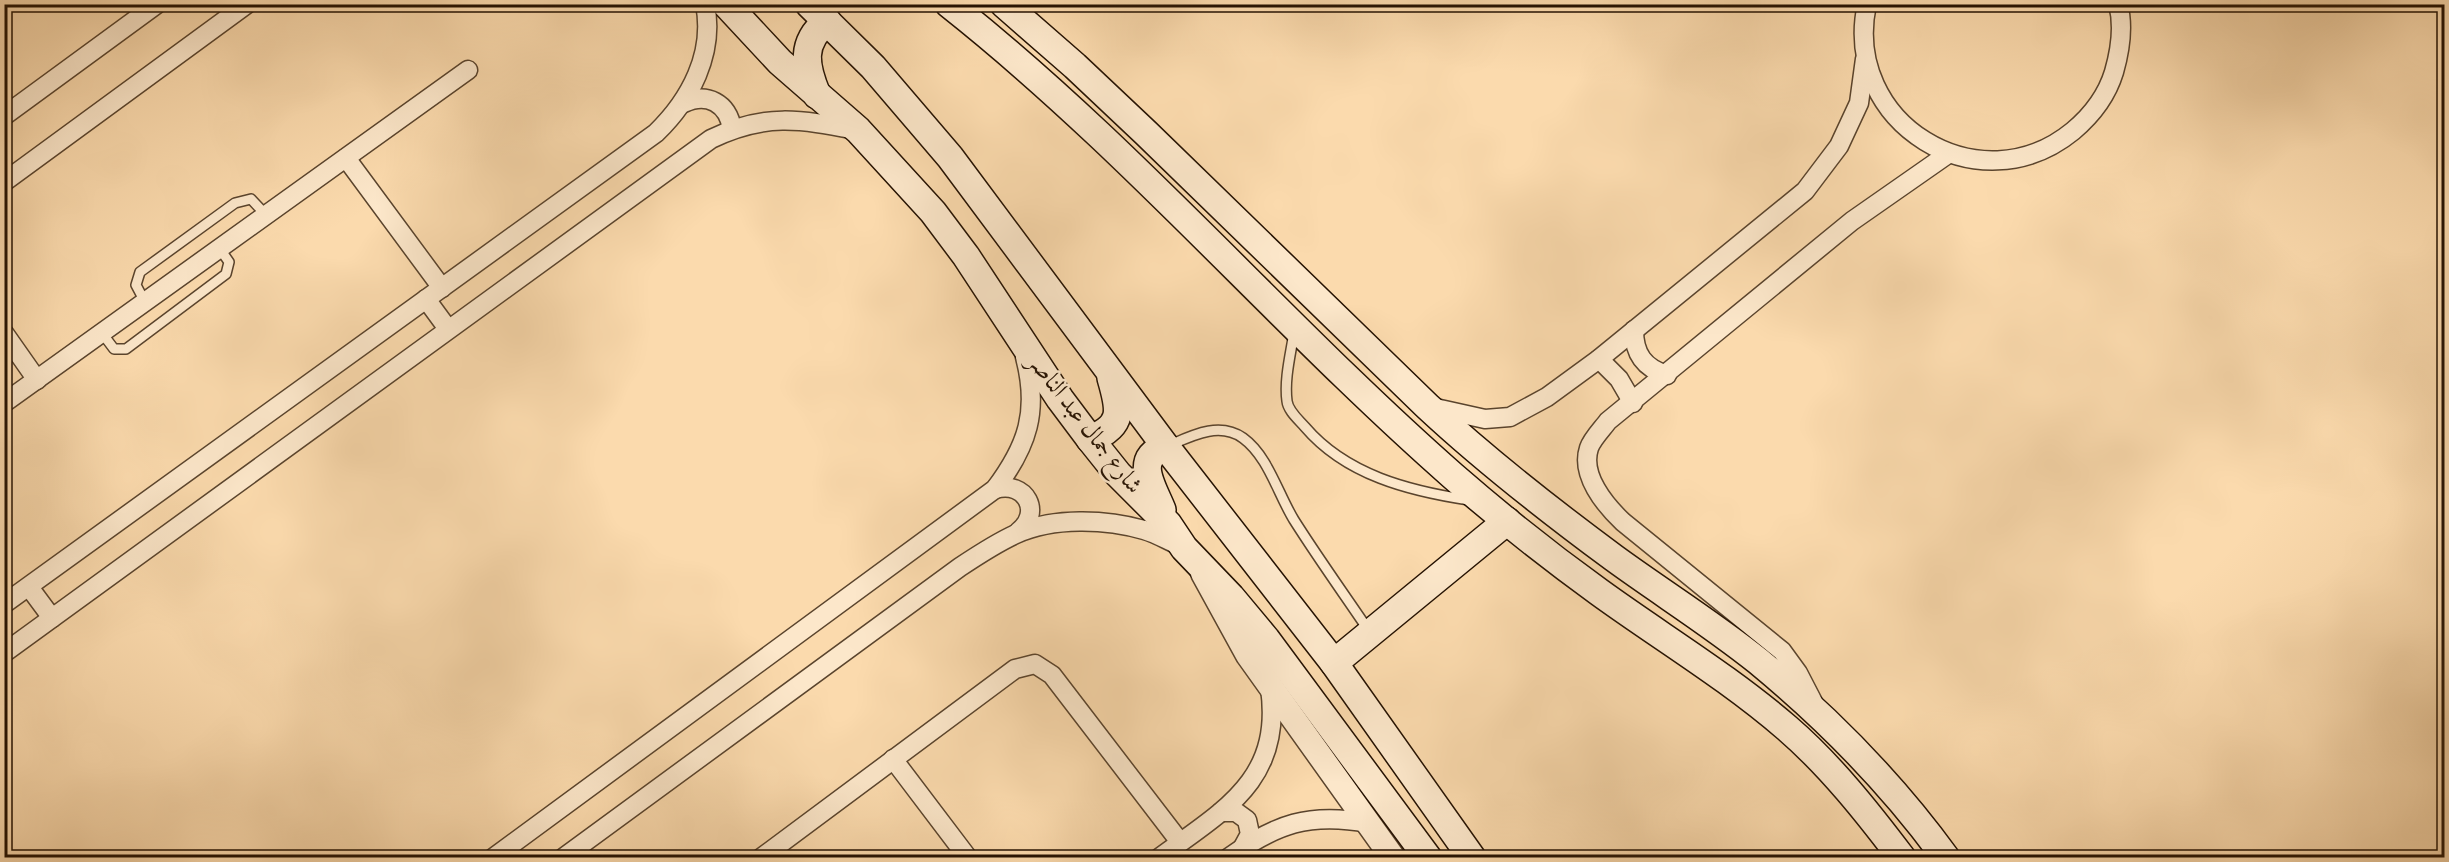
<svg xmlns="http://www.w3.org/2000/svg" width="2449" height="862" viewBox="0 0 2449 862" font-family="'Libre Bodoni',Amiri,serif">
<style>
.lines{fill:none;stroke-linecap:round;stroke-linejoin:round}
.service-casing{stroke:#5a442d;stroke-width:12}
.minor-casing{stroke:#5a442d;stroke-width:21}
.tertiary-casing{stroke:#5a442d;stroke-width:27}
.secondary-casing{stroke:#251202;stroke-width:30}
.service{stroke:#fce7ca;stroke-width:9}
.minor{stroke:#fce7ca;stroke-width:18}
.tertiary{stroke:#fce7ca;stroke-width:24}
.secondary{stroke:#fce7ca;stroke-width:27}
.labels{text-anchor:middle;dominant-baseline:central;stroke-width:5;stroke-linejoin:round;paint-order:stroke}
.street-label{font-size:24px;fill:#251202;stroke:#fce7ca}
</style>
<rect width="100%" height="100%" fill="#fbdaad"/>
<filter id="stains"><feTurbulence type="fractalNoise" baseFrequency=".00333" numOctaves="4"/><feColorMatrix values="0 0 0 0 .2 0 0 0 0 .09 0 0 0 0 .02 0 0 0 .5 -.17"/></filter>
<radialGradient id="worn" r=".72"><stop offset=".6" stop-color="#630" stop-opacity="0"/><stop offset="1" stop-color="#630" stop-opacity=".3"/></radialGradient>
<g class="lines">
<g class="service-casing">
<g id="service">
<polyline points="145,302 136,285 140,272 235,203 251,199 266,215"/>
<path d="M 1294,332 C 1291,353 1284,379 1287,401 C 1288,411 1299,420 1305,427 C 1346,475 1409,491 1469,500"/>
<polyline points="102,333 114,349 126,349 226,274 229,262 220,249"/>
<path d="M 1168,446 C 1191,436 1219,421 1243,438 C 1268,456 1278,494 1294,520 C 1318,558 1344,594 1369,631"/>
</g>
</g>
<g class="minor-casing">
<g id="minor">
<path d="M 1867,4 C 1841,123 1979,208 2073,131 C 2092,115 2107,95 2114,72 C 2120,51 2124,26 2118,4"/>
<path d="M 684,103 C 707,92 728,103 732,129"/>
<polyline points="4,116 157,4"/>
<polyline points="346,158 442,288"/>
<polyline points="4,182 247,4"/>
<polyline points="426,299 448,329"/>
<path d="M 1634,330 C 1634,354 1644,368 1667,375"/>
<polyline points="4,333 37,380"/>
<polyline points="1599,359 1619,379 1633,403"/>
<polyline points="4,403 468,70"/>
<polyline points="1431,407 1485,419 1510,417 1547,397 1599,359 1805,191 1839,146 1859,103 1865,59"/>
<path d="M 995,489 C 1026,480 1043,513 1018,532"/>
<polyline points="29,587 52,618"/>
<path d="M 4,604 L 656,133 C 690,100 715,54 705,4"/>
<path d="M 4,653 L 711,139 C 765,113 799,119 856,130"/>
<path d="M 1813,702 L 1798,673 L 1782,651 L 1623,522 C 1605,505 1580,475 1589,448 C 1592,439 1602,429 1608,421 L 1852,221 L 1948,154"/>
<polyline points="893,759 968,858"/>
<polyline points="1221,812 1236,812 1247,820 1250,834 1243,847"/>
<path d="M 493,858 L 995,489 C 1028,445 1039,411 1025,357"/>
<path d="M 563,858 L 960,567 C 978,555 996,543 1016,534 C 1053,517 1106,519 1144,530 C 1158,534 1170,542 1183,547"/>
<polyline points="761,858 1015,669 1035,664 1052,675 1180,842"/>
<path d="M 1159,858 C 1224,810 1283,780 1270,688"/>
<path d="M 1228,858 C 1276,824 1309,812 1368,823"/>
</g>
</g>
<g class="tertiary-casing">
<polyline id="tertiary" points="1203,573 1248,655 1393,858"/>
</g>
<g class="secondary-casing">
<g id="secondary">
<polyline points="726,4 780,62 858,130 933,212 966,256 1060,399 1090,439 1118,474 1168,524 1184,548 1231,597 1266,639 1428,858"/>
<polyline points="809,4 873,67 950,157 1166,447 1334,663 1472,858"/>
<path d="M 949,4 C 1130,147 1280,324 1453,476 C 1499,516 1549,556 1599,592 C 1661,637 1728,677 1787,728 C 1830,765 1868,813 1902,858"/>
<path d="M 1004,4 L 1075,66 L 1146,133 L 1427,406 C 1486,461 1549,510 1614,558 C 1662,593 1712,624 1758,661 C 1827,718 1893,785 1946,858"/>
<path d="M 817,95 C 805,66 800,43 827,21"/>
<path d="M 1090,439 C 1125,426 1120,409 1111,378"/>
<path d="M 1162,510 C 1153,487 1132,458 1166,447"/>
<polyline points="1334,663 1507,521"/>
</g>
</g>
<use href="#service" class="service"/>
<use href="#minor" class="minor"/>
<use href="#tertiary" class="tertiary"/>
<use href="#secondary" class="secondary"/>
</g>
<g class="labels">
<g class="street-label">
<text transform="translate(1085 424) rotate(52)">شارع جمال عبد الناصر</text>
</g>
</g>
<rect width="2449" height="862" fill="none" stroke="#fbdaad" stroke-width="24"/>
<rect x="6" y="6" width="2437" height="850" fill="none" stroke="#251202" stroke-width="3"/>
<rect x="12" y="12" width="2425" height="838" fill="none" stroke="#251202" stroke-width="1.5"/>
<rect width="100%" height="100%" filter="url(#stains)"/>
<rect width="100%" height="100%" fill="url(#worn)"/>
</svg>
